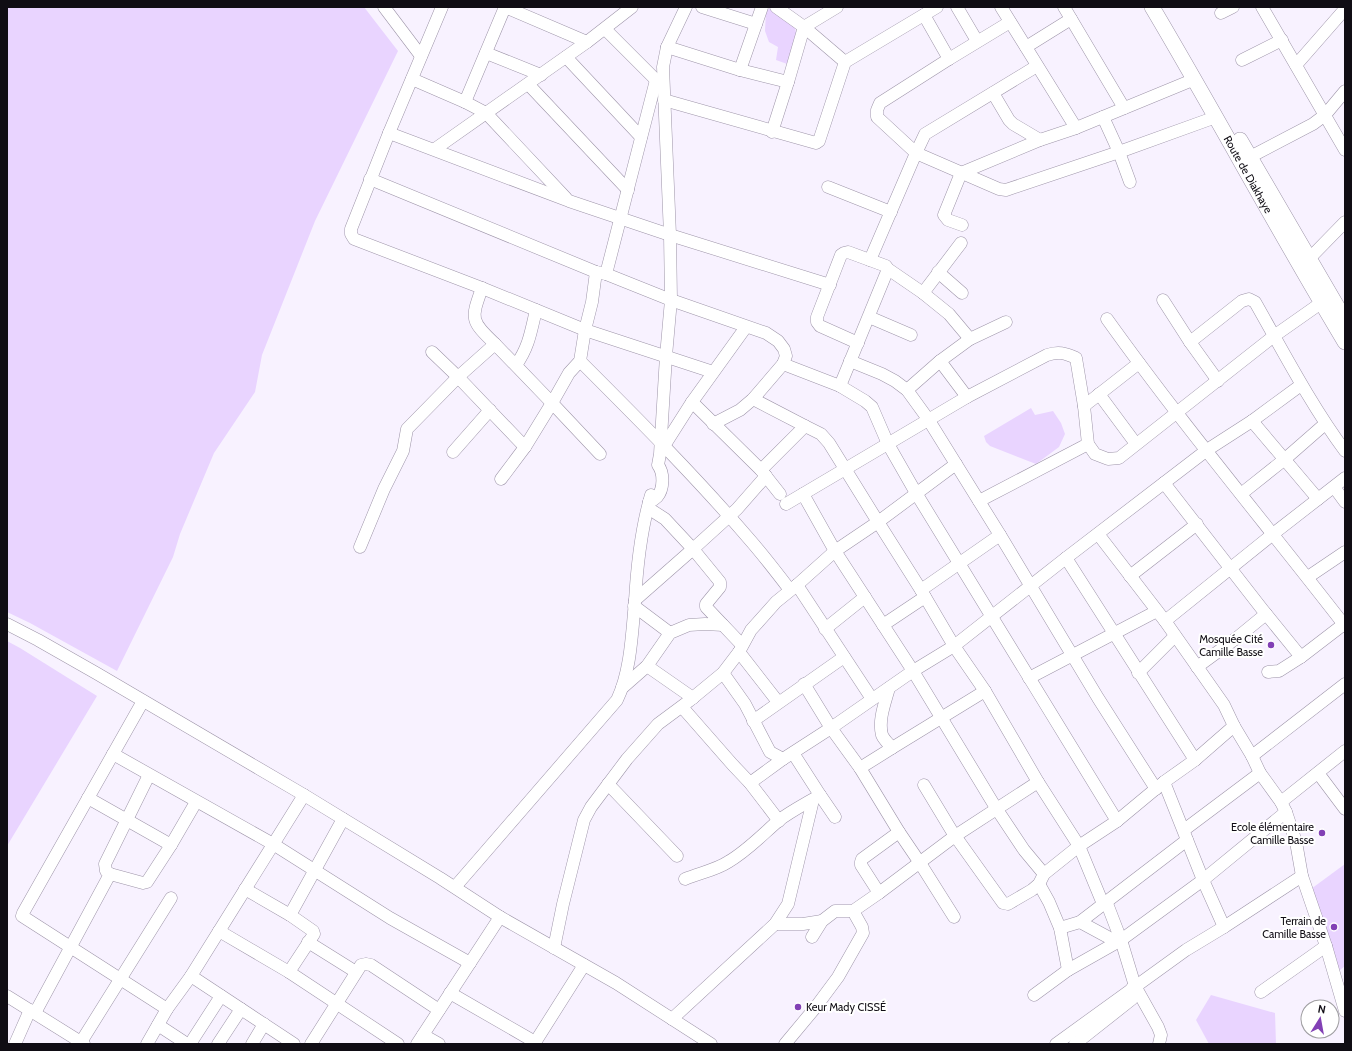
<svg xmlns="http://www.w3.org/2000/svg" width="1352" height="1051" viewBox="0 0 1352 1051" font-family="Cabin,sans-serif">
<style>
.green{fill:#e9d4ff}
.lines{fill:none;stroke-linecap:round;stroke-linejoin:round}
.minor-casing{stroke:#9e95a9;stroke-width:13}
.major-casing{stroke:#9e95a9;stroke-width:16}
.minor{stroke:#fff;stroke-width:12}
.major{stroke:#fff;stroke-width:15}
.poi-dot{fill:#8240b5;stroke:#fff;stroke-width:1.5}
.labels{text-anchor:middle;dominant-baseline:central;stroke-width:4;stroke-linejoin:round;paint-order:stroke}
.street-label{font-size:11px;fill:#100d14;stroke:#fff}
.poi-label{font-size:11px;fill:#100d14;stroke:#fff;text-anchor:end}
</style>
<rect width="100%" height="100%" fill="#f8f2ff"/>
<g class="green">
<polygon points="7,7 364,7 398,51 315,221 262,355 255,392 214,453 180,534 173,557 117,671 30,623 7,612"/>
<polygon points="772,7 798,21 795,29 798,38 790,65 776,60 778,47 769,42 765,31 766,11"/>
<polygon points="1031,408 1035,415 1053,411 1061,423 1065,434 1059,447 1036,464 990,446 986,442 984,436"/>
<polygon points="7,641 20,648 97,696 7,846"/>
<polygon points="1345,864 1345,966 1335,974 1311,889"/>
<polygon points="1211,995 1275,1013 1276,1044 1209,1044 1196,1020"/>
</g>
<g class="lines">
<g class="minor-casing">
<g id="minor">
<polyline points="384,7 421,56"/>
<polyline points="442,7 389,133 351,229 351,234 354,239 482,288 585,330 713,372"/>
<polyline points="505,7 587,42"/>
<polyline points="702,7 756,24"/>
<polyline points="776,7 804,27 845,62"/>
<polyline points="957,7 977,41"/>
<polyline points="1001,7 1076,128"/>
<polyline points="1064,7 1124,108"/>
<polyline points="1262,7 1345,150"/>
<polyline points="1221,13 1233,7"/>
<polyline points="924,15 949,59"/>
<polyline points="1010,22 949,59 880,103 877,110 877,117 916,153 999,189 1006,190 1119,152 1216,117"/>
<polyline points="605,29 656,80 663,85"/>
<polyline points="667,47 740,70 788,82"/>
<polyline points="1026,47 1071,19"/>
<polyline points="486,53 541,75"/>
<polyline points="566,57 641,137"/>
<polyline points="1242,60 1282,40"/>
<polyline points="1296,65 1345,9"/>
<polyline points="740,70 762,7"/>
<polyline points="412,79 465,102 486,113 566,198"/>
<polyline points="528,84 628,190"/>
<polyline points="993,93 1009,120 1013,124 1040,140"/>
<polyline points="664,100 816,143 819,141 845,62 937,7"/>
<polyline points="465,102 505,7"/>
<polyline points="1103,117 1119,152 1130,182"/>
<polyline points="772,132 788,82 804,27 837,7"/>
<polyline points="389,133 569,201 670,235 830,285"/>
<polyline points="435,149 587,42 632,7"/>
<polyline points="1250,157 1313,124 1325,115 1345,91"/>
<polyline points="370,179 596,272 606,274 671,300 766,333 778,341 784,349 786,356 783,364 753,399 740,410 713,424"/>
<polyline points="828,187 891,212"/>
<polyline points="962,225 948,220 944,215 961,173 1040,140 1076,128 1195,79"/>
<polyline points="870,260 916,153 925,134 1037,66"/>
<polyline points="1304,264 1345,222"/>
<polyline points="938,272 962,293"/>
<polyline points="606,274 656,80"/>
<path d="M 482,288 C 471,319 470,320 495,344"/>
<polyline points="923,293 961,243"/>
<polyline points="1163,300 1190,342 1218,381"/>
<polyline points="869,317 911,335"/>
<path d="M 1107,319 C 1182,424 1266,524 1345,626"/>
<path d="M 1190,342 L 1242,301 L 1249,299 L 1255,302 C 1284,353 1311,405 1345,451"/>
<polyline points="858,343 820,326 817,322 817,317 841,255 844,253 848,252 886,266 888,269 923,293 949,314 970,339"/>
<polyline points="432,352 458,377 525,447"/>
<path d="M 580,361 C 638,419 696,477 750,540 C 764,556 777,573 790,590"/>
<polyline points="850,361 882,374 895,381 907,390 928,419 1000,535 1098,698 1156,789"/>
<path d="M 940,361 L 967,397 L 1047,355 C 1058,351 1065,353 1076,358 L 1084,406 L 1088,444 L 1095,454 L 1108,459 L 1119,458 L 1274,336 L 1321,303"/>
<polyline points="783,364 840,386 865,401 872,407 888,444 916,493 1117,821"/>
<path d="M 516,365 C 529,347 531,331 536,310"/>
<polyline points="840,386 888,269"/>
<polyline points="907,390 940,361 970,339 1006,322"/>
<polyline points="1099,394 1136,444"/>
<polyline points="753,399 805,426 761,470"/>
<polyline points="692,402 761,470 780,494"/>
<polyline points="1084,406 1139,363"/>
<polyline points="1252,421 1318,499"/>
<polyline points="805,426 821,434 829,443 878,522 921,590 954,646 985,691 1038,782 1079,846 1103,904"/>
<polyline points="664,446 692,402 746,327"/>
<polyline points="453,452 490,410"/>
<polyline points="501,479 525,447 552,403 600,454"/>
<polyline points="1164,483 1262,609 1301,657"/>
<polyline points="1334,487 1345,502"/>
<polyline points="803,494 835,551 913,671 996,808 1024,850 1044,874"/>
<polyline points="1241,494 1285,459 1325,424"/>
<polyline points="979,501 1088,444"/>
<path d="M 649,502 C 652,501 655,499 657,497 C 664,489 664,473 658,465 L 660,454 L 666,356 L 671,300 L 670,235 L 663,67 L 667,47 L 686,7"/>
<polyline points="786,504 967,397"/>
<polyline points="648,508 665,519 693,549 737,509 766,476"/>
<polyline points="1098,534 1165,621 1224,705 1234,726 1252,756 1260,773 1281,802 1286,812 1296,842 1302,876 1326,946 1345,1011"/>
<polyline points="360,547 384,489 403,451 407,429 458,377 495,344 552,403 569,373 580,361 585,330 592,302 596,272"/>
<polyline points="1066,558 1195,760"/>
<polyline points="1130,576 1197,524"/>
<polyline points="1308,577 1345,552"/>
<polyline points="797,585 872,699"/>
<polyline points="921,590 1000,535"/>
<polyline points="634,606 670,633"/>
<polyline points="1165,621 1273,534 1345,478"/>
<polyline points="7,624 38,640 96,673 304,795 440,878 500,917 616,983 711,1044"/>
<polyline points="723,625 742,645"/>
<polyline points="883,625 925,597"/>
<polyline points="825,629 865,597"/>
<polyline points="739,652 778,702"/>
<polyline points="647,666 693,698"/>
<polyline points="1197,667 1238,637 1266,614"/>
<polyline points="1268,672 1279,671 1301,657 1344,624"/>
<polyline points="723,673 745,704 770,752 783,759"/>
<polyline points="1138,673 1175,636"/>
<polyline points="1029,678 1157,611"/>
<polyline points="804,684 831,728 860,768 899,832 920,863 954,917"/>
<polyline points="622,688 647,666 670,633 689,625 705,624 723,625 706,607 706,604 720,587 720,582 693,549 635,600"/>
<polyline points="143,701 23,913 22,916 167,1009"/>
<polyline points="682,707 732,764 750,783 779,821"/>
<polyline points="753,721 844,657"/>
<polyline points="892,748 985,691"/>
<polyline points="113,754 273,844 390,918 470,963"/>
<polyline points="1252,756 1345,684"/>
<path d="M 860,768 L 892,748 C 889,744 884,740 882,735 C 878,720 885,703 889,688"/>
<polyline points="1318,773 1345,809"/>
<polyline points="1164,782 1203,880 1224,927"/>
<polyline points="750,783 783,759 831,728 913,671 954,646 1066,558 1207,450 1252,421 1301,385"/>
<polyline points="608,784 677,856"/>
<polyline points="924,785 953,833 1003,903 1008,904 1032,890 1039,884 1044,874 1079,846 1117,821 1164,782 1195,760 1234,726"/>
<polyline points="820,795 835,817"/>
<polyline points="88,798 171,845 147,882 143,883 110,874"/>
<polyline points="1281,802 1345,751"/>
<polyline points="1184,830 1260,773"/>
<polyline points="171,845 196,802"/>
<path d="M 685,879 C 699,873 716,870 728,862 C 747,851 762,835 778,821 C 791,811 807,803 820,795 L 793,753"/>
<polyline points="1039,884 1049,902 1060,928 1068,970"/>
<path d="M 455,887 L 617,700 C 631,671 632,632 635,601 C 637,565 641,529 651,495"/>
<polyline points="245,889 290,915 313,931 314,934 289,972"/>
<polyline points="879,893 861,865 861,862 862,859 899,832"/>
<polyline points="1106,901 1121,940 1135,986 1158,1027 1161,1035 1159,1044"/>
<polyline points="290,915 343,819"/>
<polyline points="1080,922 1117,942"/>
<polyline points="775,924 803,924 822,921"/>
<polyline points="1060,928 1080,922 1187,840"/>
<polyline points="219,931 289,972 398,1044"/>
<polyline points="812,937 822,921 835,911 853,911 879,893 955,836 1038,782"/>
<polyline points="308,942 356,972"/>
<polyline points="554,948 563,904 584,820 591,807 627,759 658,724 689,701 723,673 739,652 751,630 776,602 797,585 835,551 878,522 956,464"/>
<polyline points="191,976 294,1044"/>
<polyline points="1261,992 1326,946"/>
<polyline points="450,993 535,1042"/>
<polyline points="1034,995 1068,970 1121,940 1203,880 1286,812"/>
<polyline points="7,996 84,1044"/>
<polyline points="35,1013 110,874 106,871 105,864 149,775"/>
<polyline points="672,1019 775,924 788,904 813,800"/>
<polyline points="158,1025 187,1044"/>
<polyline points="423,1035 439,1044"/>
<polyline points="81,1042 171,898"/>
<polyline points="15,1044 30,1010"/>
<polyline points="147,1044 167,1009 191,976 304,795"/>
<polyline points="190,1044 221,996"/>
<polyline points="218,1044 241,1009"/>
<polyline points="252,1044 264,1024"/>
<polyline points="311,1044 361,965 366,964 371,965 439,1010"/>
<polyline points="417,1044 500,917"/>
<polyline points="534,1044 584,965"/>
<polyline points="785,1044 815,1008 838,977 863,933 862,927 853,911"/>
<polyline points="1056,1044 1186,950 1224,927 1302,876"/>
<polyline points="1075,1044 1132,999 1132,988"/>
</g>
</g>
<g class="major-casing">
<g id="major">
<path id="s1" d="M 1152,7 C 1218,118 1278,231 1345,342"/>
<polyline points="1240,140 1345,320"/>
</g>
</g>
<use href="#minor" class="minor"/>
<use href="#major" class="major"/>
</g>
<g class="poi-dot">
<circle cx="1271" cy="645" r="4"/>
<circle cx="1322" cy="833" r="4"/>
<circle cx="1334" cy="927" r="4"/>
<circle cx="798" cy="1007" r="4"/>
</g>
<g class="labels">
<g class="street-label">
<text stroke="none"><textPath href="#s1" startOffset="193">Route de Diakhaye</textPath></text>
</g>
<g class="poi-label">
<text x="1263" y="639">Mosquée Cité<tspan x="1263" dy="13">Camille Basse</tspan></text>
<text x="1314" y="827">Ecole élémentaire<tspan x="1314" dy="13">Camille Basse</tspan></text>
<text x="1326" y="921">Terrain de<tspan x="1326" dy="13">Camille Basse</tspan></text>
<text x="806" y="1007" text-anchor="start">Keur Mady CISSÉ</text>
</g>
</g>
<rect width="1352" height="1051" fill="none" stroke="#100d14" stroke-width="16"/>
<g transform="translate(1320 1019) rotate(11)"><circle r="19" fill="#ffffff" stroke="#9f9ea1"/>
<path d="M0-3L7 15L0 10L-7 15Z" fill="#8240b5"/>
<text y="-6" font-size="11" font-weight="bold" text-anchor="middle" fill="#100d14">N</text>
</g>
</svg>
